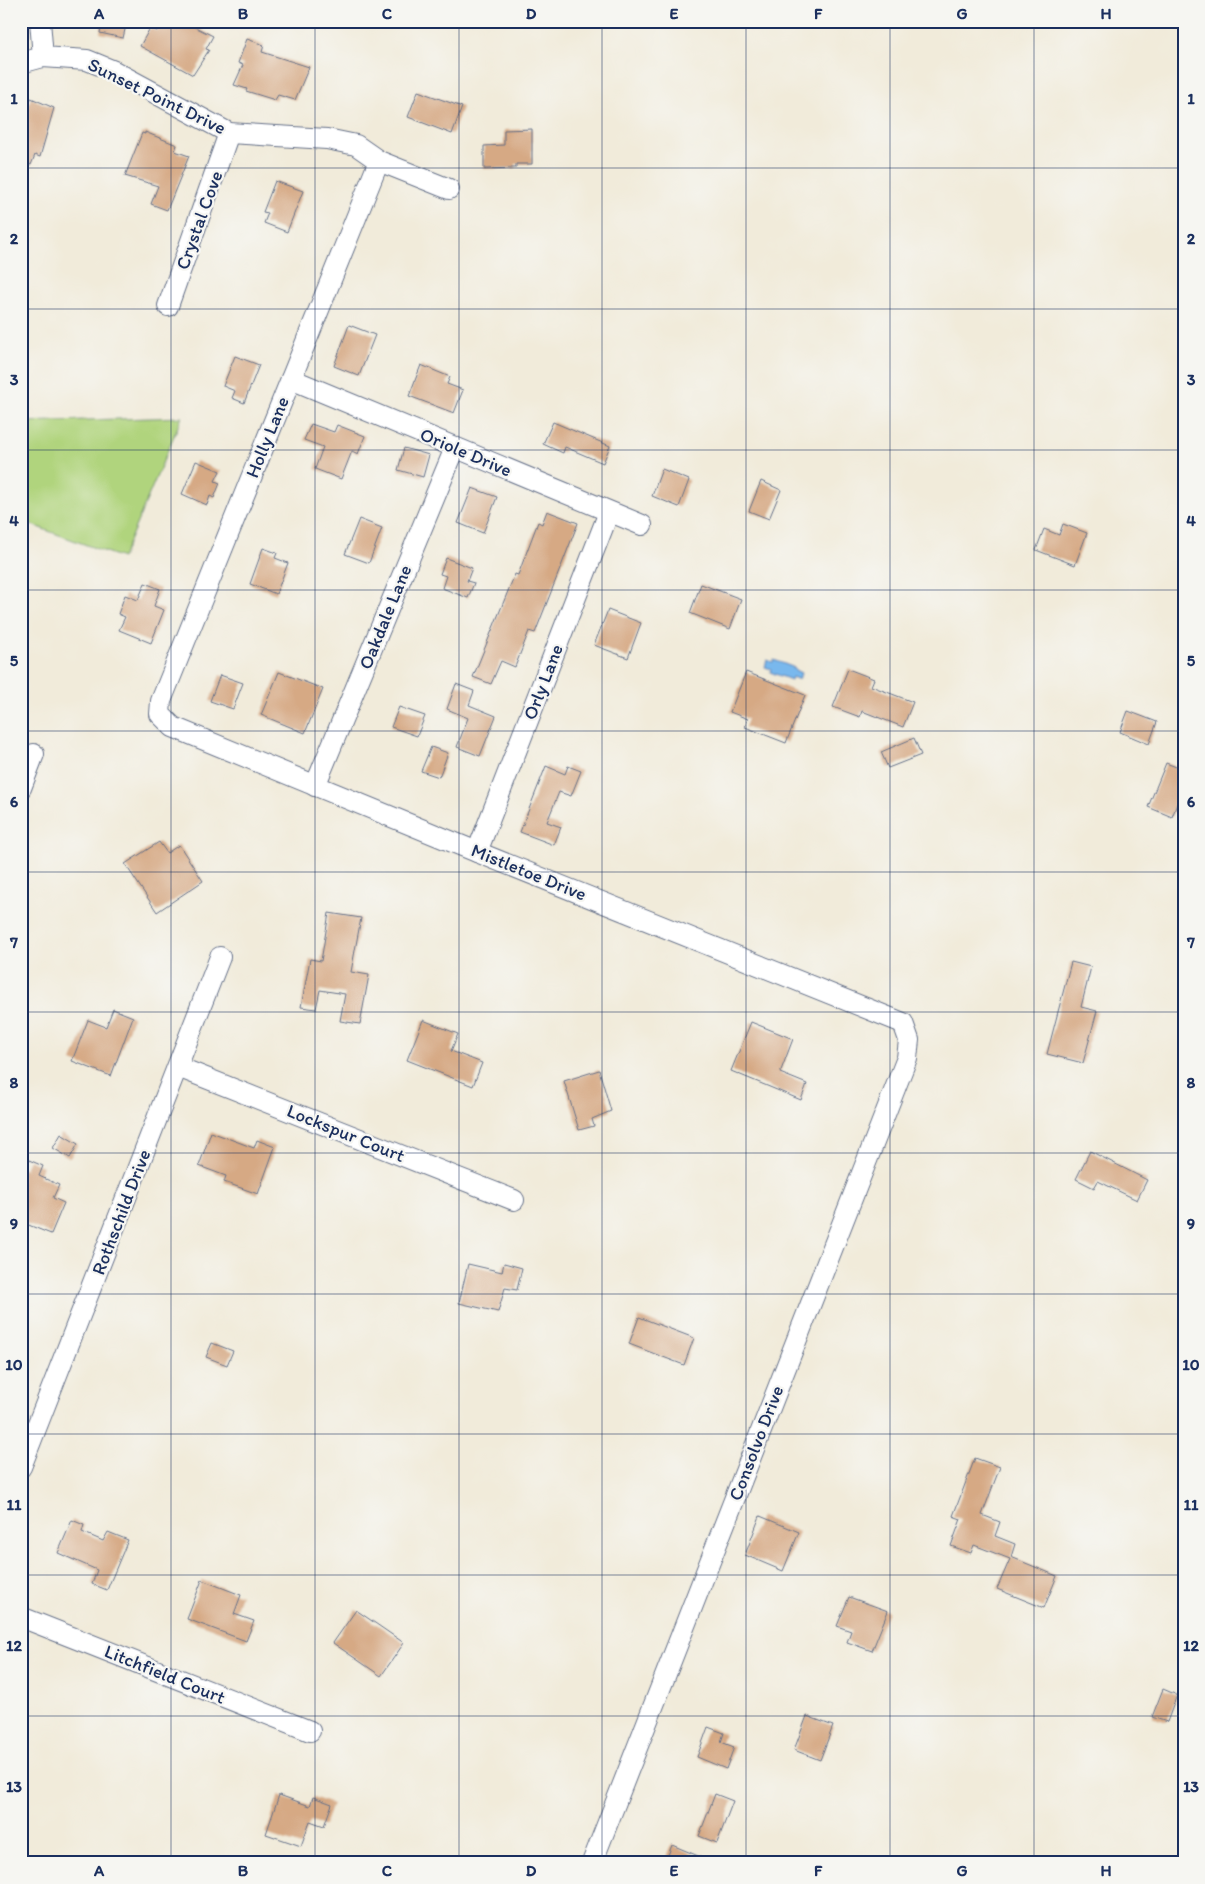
<svg xmlns="http://www.w3.org/2000/svg" width="1205" height="1884" viewBox="0 0 1205 1884" font-family="Itim,sans-serif">
<style>
.green{fill:#b0d47d;stroke:#66826e}
.water{fill:#79b8ed;stroke:#4a74a6}
.building{fill:#d6a984}
.lines{fill:none;stroke-linecap:round;stroke-linejoin:round}
.minor-casing{stroke:#667189;stroke-width:22}
.minor{stroke:#fff;stroke-width:20}
.grid{fill:none;stroke:#1b2f5e;stroke-width:1;stroke-opacity:0.55}
.labels{text-anchor:middle;dominant-baseline:central;stroke-width:4.5;stroke-linejoin:round;paint-order:stroke}
.street-label{font-size:19px;fill:#1b2f5e;stroke:#f6f6f2}
.neatline{fill:none;stroke:#1b2f5e;stroke-width:2}
.grid-label{font-size:16px;text-anchor:middle;font-weight:bold;fill:#1b2f5e}
</style>
<rect width="100%" height="100%" fill="#f6f6f2"/>
<filter id="ink" filterUnits="userSpaceOnUse"><feTurbulence type="fractalNoise" baseFrequency=".02" numOctaves="2"/><feDisplacementMap in="SourceGraphic" scale="10" xChannelSelector="R" yChannelSelector="G"/><feConvolveMatrix kernelMatrix="1 2 1 2 8 2 1 2 1" color-interpolation-filters="sRGB"/></filter>
<filter id="wash" filterUnits="userSpaceOnUse"><feTurbulence type="fractalNoise" baseFrequency=".0096" numOctaves="4" result="noise"/><feDisplacementMap in="SourceGraphic" scale="20" xChannelSelector="R" yChannelSelector="G"/><feGaussianBlur stdDeviation="1.12" result="paint"/><feColorMatrix in="noise" values="0 0 0 0 0 0 0 0 0 0 0 0 0 0 0 0 0 1.4 0 .05"/><feComposite in="paint" operator="in"/></filter>
<g filter="url(#wash)">
<rect width="100%" height="100%" fill="#f1ebda"/>
<polygon class="green" points="182,417 122,558 21,521 21,422"/>
<polygon class="water" points="767,660 773,662 774,660 795,668 795,670 801,673 799,680 792,677 791,680 770,672 771,669 765,667"/>
<g id="blocks">
<g class="building">
<polygon points="102,21 127,21 123,38 100,33"/>
<polygon points="163,21 183,21 213,36 206,49 209,50 193,75 140,46 150,28 157,31"/>
<polygon points="247,39 264,45 262,52 309,67 295,100 278,95 275,100 246,91 247,89 234,85 243,65 238,63"/>
<polygon points="418,91 462,107 452,134 408,117"/>
<polygon points="31,98 54,108 40,157 35,155 31,165 21,161 21,112 24,113"/>
<polygon points="532,129 532,164 516,164 516,168 484,169 484,146 504,145 504,130"/>
<polygon points="145,132 177,145 175,151 189,156 167,210 151,204 158,186 125,176 142,133 145,134"/>
<polygon points="275,181 303,191 287,232 264,223 268,213 263,212"/>
<polygon points="349,325 375,335 359,376 334,366"/>
<polygon points="235,356 259,365 244,403 232,398 235,391 223,386"/>
<polygon points="421,365 450,377 447,384 463,390 454,413 409,396"/>
<polygon points="553,422 610,446 603,463 565,447 563,453 543,444"/>
<polygon points="311,424 334,432 337,425 365,436 358,454 352,451 341,479 315,469 323,447 304,440"/>
<polygon points="404,448 429,455 423,477 398,470"/>
<polygon points="196,461 220,471 215,481 220,483 214,498 210,496 207,505 182,494"/>
<polygon points="662,469 689,480 679,507 652,496"/>
<polygon points="761,481 781,490 769,519 749,511"/>
<polygon points="472,488 497,497 483,533 458,523"/>
<polygon points="547,511 578,523 535,633 529,631 515,667 501,661 491,684 473,677 515,574 518,575 538,522 542,524"/>
<polygon points="359,519 382,528 369,563 345,554"/>
<polygon points="1063,524 1087,533 1075,565 1036,550 1044,529 1059,535"/>
<polygon points="263,548 277,553 275,558 288,563 276,594 250,584"/>
<polygon points="446,558 472,568 467,581 474,583 468,598 442,588 446,576 440,574"/>
<polygon points="145,583 160,589 154,606 164,610 151,643 119,630 125,617 118,614 125,595 138,600"/>
<polygon points="701,584 741,599 730,629 690,613"/>
<polygon points="608,610 641,623 628,658 594,645"/>
<polygon points="848,669 874,679 871,686 913,702 903,727 862,711 860,717 833,707"/>
<polygon points="279,672 323,689 305,733 261,715"/>
<polygon points="746,672 805,695 786,743 745,727 748,719 730,712"/>
<polygon points="220,675 243,683 233,709 210,701"/>
<polygon points="456,684 474,691 469,705 496,716 480,756 457,747 468,718 447,709"/>
<polygon points="399,707 425,716 417,736 391,727"/>
<polygon points="1128,711 1157,722 1149,744 1120,732"/>
<polygon points="914,738 921,755 888,768 881,752"/>
<polygon points="431,747 448,753 439,777 421,771"/>
<polygon points="1166,763 1184,770 1178,786 1183,788 1172,817 1148,807"/>
<polygon points="546,766 565,774 568,766 581,771 571,796 559,792 547,822 561,827 554,845 520,832"/>
<polygon points="159,842 167,853 179,845 203,881 157,912 125,864"/>
<polygon points="329,913 361,918 351,972 369,975 360,1024 340,1021 345,994 320,990 316,1009 301,1007 310,959 321,961"/>
<polygon points="1071,962 1091,967 1081,1007 1097,1011 1083,1063 1047,1054"/>
<polygon points="113,1009 133,1017 111,1076 72,1061 88,1020 106,1027"/>
<polygon points="423,1020 458,1034 451,1051 482,1063 473,1086 407,1060"/>
<polygon points="751,1022 793,1039 780,1073 807,1084 801,1100 731,1071"/>
<polygon points="599,1070 611,1111 592,1119 594,1126 579,1130 564,1081"/>
<polygon points="211,1132 254,1148 257,1140 275,1147 258,1194 224,1182 226,1176 199,1166"/>
<polygon points="61,1134 78,1144 70,1158 53,1148"/>
<polygon points="1090,1151 1147,1180 1137,1200 1098,1181 1094,1188 1076,1179"/>
<polygon points="29,1160 43,1166 39,1176 59,1185 53,1198 64,1203 51,1234 21,1222 21,1168 25,1169"/>
<polygon points="504,1263 522,1268 517,1290 505,1288 498,1312 459,1303 468,1264 502,1272"/>
<polygon points="639,1317 694,1338 684,1365 629,1344"/>
<polygon points="212,1343 233,1351 227,1365 206,1357"/>
<polygon points="975,1458 1000,1467 982,1515 1000,1522 995,1536 1015,1544 1011,1557 1057,1576 1044,1608 997,1589 1010,1559 974,1545 971,1553 951,1546 961,1519 953,1516"/>
<polygon points="760,1516 799,1532 783,1571 745,1555"/>
<polygon points="72,1520 84,1525 82,1532 103,1541 108,1532 128,1540 107,1590 92,1584 97,1570 58,1553"/>
<polygon points="202,1580 241,1595 234,1614 254,1621 246,1641 187,1619"/>
<polygon points="849,1597 888,1611 872,1651 847,1642 851,1631 837,1626"/>
<polygon points="356,1610 404,1643 381,1676 333,1643"/>
<polygon points="1163,1689 1177,1695 1167,1722 1152,1717"/>
<polygon points="807,1716 833,1726 820,1760 794,1750"/>
<polygon points="708,1727 724,1733 721,1742 734,1747 726,1769 697,1757"/>
<polygon points="715,1794 733,1801 717,1843 699,1836"/>
<polygon points="279,1795 310,1806 313,1797 332,1804 324,1826 310,1821 301,1846 266,1834"/>
<polygon points="672,1845 715,1863 665,1863"/>
</g>
</g>
</g>
<g filter="url(#ink)">
<use href="#blocks" fill-opacity="0" stroke="#667189" stroke-width="1"/>
<g class="lines">
<g class="minor-casing">
<g id="minor">
<polyline points="40,21 43,57"/>
<polyline points="21,63 43,57 87,60 114,71 229,133 327,139 356,145 379,161 449,189"/>
<polyline points="379,161 161,701 160,714 173,727 477,852 903,1023 909,1040 907,1058 592,1863"/>
<polyline points="168,306 229,133"/>
<polyline points="291,379 642,525"/>
<polyline points="315,786 455,448"/>
<polyline points="21,788 34,754"/>
<polyline points="477,852 609,512"/>
<polyline points="178,1067 514,1200"/>
<polyline points="21,1467 220,957"/>
<polyline points="21,1617 310,1731"/>
</g>
</g>
<use href="#minor" class="minor"/>
</g>
</g>
<path class="grid" d="M 171,21 L 171,1863M 315,21 L 315,1863M 459,21 L 459,1863M 602,21 L 602,1863M 746,21 L 746,1863M 890,21 L 890,1863M 1034,21 L 1034,1863M 21,168 L 1184,168M 21,309 L 1184,309M 21,450 L 1184,450M 21,590 L 1184,590M 21,731 L 1184,731M 21,872 L 1184,872M 21,1012 L 1184,1012M 21,1153 L 1184,1153M 21,1294 L 1184,1294M 21,1434 L 1184,1434M 21,1575 L 1184,1575M 21,1716 L 1184,1716"/>
<g class="labels">
<g class="street-label">
<text transform="translate(157 96) rotate(26)">Sunset Point Drive</text>
<text transform="translate(199 220) rotate(-70)">Crystal Cove</text>
<text transform="translate(267 437) rotate(-68)">Holly Lane</text>
<text transform="translate(466 452) rotate(23)">Oriole Drive</text>
<text transform="translate(385 617) rotate(-68)">Oakdale Lane</text>
<text transform="translate(543 682) rotate(-69)">Orly Lane</text>
<text transform="translate(529 872) rotate(22)">Mistletoe Drive</text>
<text transform="translate(346 1133) rotate(22)">Lockspur Court</text>
<text transform="translate(121 1212) rotate(-69)">Rothschild Drive</text>
<text transform="translate(756 1443) rotate(-69)">Consolvo Drive</text>
<text transform="translate(165 1674) rotate(22)">Litchfield Court</text>
</g>
</g>
<rect width="1205" height="1884" fill="none" stroke="#f6f6f2" stroke-width="55"/>
<rect x="28" y="28" width="1150" height="1828" class="neatline"/>
<g class="grid-label">
<text x="99" y="19">A</text>
<text x="243" y="19">B</text>
<text x="387" y="19">C</text>
<text x="531" y="19">D</text>
<text x="674" y="19">E</text>
<text x="818" y="19">F</text>
<text x="962" y="19">G</text>
<text x="1106" y="19">H</text>
<text x="14" y="104">1</text>
<text x="1191" y="104">1</text>
<text x="14" y="244">2</text>
<text x="1191" y="244">2</text>
<text x="14" y="385">3</text>
<text x="1191" y="385">3</text>
<text x="14" y="526">4</text>
<text x="1191" y="526">4</text>
<text x="14" y="666">5</text>
<text x="1191" y="666">5</text>
<text x="14" y="807">6</text>
<text x="1191" y="807">6</text>
<text x="14" y="948">7</text>
<text x="1191" y="948">7</text>
<text x="14" y="1088">8</text>
<text x="1191" y="1088">8</text>
<text x="14" y="1229">9</text>
<text x="1191" y="1229">9</text>
<text x="14" y="1370">10</text>
<text x="1191" y="1370">10</text>
<text x="14" y="1510">11</text>
<text x="1191" y="1510">11</text>
<text x="14" y="1651">12</text>
<text x="1191" y="1651">12</text>
<text x="14" y="1792">13</text>
<text x="1191" y="1792">13</text>
<text x="99" y="1876">A</text>
<text x="243" y="1876">B</text>
<text x="387" y="1876">C</text>
<text x="531" y="1876">D</text>
<text x="674" y="1876">E</text>
<text x="818" y="1876">F</text>
<text x="962" y="1876">G</text>
<text x="1106" y="1876">H</text>
</g>
</svg>
